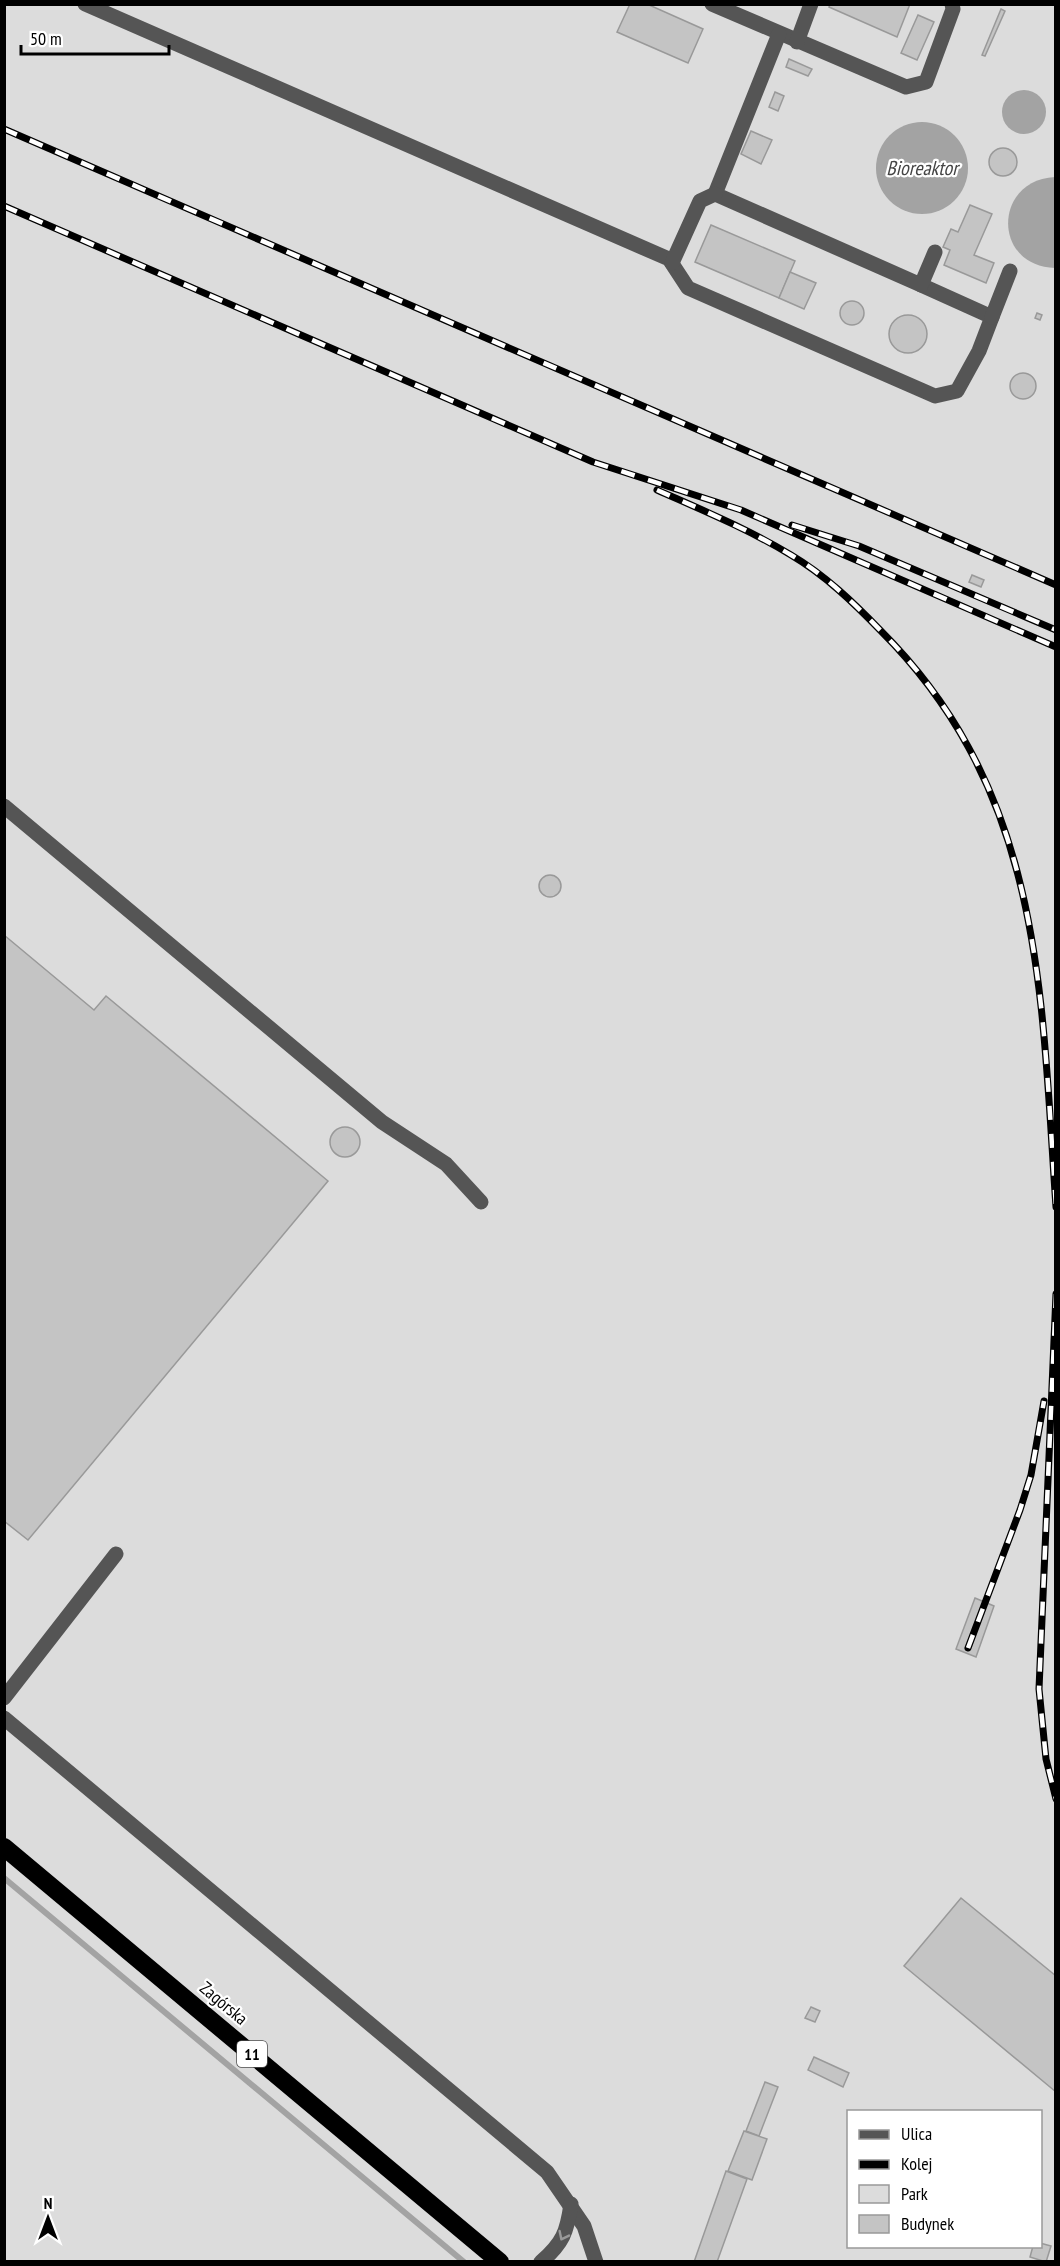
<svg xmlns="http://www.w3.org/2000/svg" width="1060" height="2266" viewBox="0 0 1060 2266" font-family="'PT Sans Narrow',sans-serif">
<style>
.park{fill:#dcdcdc;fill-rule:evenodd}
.water{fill:#a3a3a3}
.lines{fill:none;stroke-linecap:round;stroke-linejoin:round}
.stream{stroke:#a3a3a3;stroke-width:6}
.building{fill:#c4c4c4;stroke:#999;stroke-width:1.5}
.highway-casing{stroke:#dbdbdb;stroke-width:20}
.minor{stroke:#555;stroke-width:15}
.highway{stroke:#000;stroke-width:18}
.rail-casing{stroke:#000;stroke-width:7}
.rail{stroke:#fff;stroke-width:4.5;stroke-dasharray:14;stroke-linecap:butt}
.oneway{stroke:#999}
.labels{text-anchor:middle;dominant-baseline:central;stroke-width:4.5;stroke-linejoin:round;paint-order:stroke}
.shield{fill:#fff;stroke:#4c4c4c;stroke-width:1.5}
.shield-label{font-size:16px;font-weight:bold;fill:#000}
.street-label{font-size:18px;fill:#000;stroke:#fff}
.water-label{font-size:20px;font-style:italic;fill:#444;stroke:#fff}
</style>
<rect width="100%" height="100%" fill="#fff"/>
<path class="park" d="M 5,5 L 1055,5 L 1055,2261 L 5,2262 ZM 848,2112 L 1040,2112 L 1040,2246 L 848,2246 Z"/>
<g class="water">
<circle cx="1024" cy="112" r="22"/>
<circle cx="922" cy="168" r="46"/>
<path d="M 1055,177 L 1055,268 C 992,266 993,180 1055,177 Z"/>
</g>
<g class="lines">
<polyline class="stream" points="4,1878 464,2262"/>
</g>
<g class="building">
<polygon points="630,4 647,4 703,29 688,63 617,32"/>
<polygon points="830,4 910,4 897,37 829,7"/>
<polygon points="1001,9 1005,11 985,56 982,55"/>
<polygon points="918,15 934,22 917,60 901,53"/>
<polygon points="789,59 812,69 808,76 786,67"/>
<polygon points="775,92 784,96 778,111 769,107"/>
<polygon points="751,131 772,140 761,164 741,154"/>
<circle cx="1003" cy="162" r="14"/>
<polygon points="970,205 992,214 974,255 994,263 986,283 944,265 950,250 943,247 951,229 958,232"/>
<polygon points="711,225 795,261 779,298 695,262"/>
<polygon points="790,272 816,283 804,309 779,298"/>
<circle cx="852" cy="313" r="12"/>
<polygon points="1037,313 1042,315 1040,320 1035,318"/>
<circle cx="908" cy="334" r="19"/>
<circle cx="1023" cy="386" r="13"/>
<polygon points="972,575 984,580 981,587 969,582"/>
<circle cx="550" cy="886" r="11"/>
<polygon points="4,935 94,1010 106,996 328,1181 28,1540 4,1521"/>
<circle cx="345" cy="1142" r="15"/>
<polygon points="975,1598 994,1606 976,1657 956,1649"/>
<polygon points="961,1898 1056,1976 1056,2092 904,1966"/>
<polygon points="811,2007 820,2011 815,2022 805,2018"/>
<polygon points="814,2057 849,2073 843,2087 808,2070"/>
<polygon points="765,2082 778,2087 759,2136 746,2131"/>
<polygon points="744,2131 767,2139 752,2180 728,2171"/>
<polygon points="726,2171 747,2179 717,2262 694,2262"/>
<polygon points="1040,2243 1051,2246 1046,2262 1030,2257 1033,2246 1040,2246"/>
</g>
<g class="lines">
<g class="highway-casing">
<polyline id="highway" points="4,1847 500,2262"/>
</g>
<g class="minor">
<polyline points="85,4 669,259 688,288 935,396 957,391 979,351 992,317 921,285"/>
<polyline points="712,4 906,87 926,82 953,9 952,4"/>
<polyline points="779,34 715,194 921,285 935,252"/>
<polyline points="797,42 811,4"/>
<polyline points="672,263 700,201 715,194"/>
<polyline points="992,317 1010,271"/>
<polyline points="4,806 382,1122 446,1164 481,1202"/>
<polyline points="4,1698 116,1554"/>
<polyline points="4,1718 547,2172 584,2226 596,2262"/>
<path d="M 541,2262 C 563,2243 567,2232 571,2204"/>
</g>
<use href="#highway" class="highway"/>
<g class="rail-casing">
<g id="rail">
<polyline points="4,129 1056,585"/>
<polyline points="4,206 593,462 741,510 1056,647"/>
<path d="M 657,490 C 702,510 748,529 791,555 C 825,575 854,603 881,631 C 1044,794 1041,993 1056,1207"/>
<polyline points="792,525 859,546 1056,630"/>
<polyline points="1056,1294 1039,1689 1046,1759 1056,1799"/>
<polyline points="968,1648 1020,1510 1031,1475 1044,1401"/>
</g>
</g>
<use href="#rail" class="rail"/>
</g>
<defs><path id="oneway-chevron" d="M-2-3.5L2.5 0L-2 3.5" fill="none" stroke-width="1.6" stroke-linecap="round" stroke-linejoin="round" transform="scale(1.5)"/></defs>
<use class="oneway" href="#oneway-chevron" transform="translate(563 2236) rotate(116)"/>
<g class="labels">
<rect class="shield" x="237" y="2041" width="30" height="26" rx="4.5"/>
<g class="shield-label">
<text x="252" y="2054">11</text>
</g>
<g class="street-label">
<text transform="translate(224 2003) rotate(40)">Zagórska</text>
</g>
<g class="water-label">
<text x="922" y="168">Bioreaktor</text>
</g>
</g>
<rect width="1060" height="2266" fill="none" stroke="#000000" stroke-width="12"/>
<rect x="847" y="2110" width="195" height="138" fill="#ffffff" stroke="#999999" stroke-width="1.5"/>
<rect x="859" y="2130" width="30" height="9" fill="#555555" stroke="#999999" stroke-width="1.5"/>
<text x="901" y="2140" font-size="18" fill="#000000">Ulica</text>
<rect x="859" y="2160" width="30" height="9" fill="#000000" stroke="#999999" stroke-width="1.5"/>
<text x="901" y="2170" font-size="18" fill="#000000">Kolej</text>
<rect x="859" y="2185" width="30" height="18" fill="#dcdcdc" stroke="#999999" stroke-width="1.5"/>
<text x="901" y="2200" font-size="18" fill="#000000">Park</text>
<rect x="859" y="2215" width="30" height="18" fill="#c4c4c4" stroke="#999999" stroke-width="1.5"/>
<text x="901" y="2230" font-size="18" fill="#000000">Budynek</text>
<g transform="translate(48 2218)" stroke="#ffffff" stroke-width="4.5" paint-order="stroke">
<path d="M0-4.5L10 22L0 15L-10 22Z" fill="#000000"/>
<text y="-9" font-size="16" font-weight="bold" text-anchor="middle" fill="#000000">N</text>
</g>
<path d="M21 45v9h148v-9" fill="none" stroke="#000000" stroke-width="3"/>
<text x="30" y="45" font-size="18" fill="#000000" stroke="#ffffff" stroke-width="4.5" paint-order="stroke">50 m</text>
</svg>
